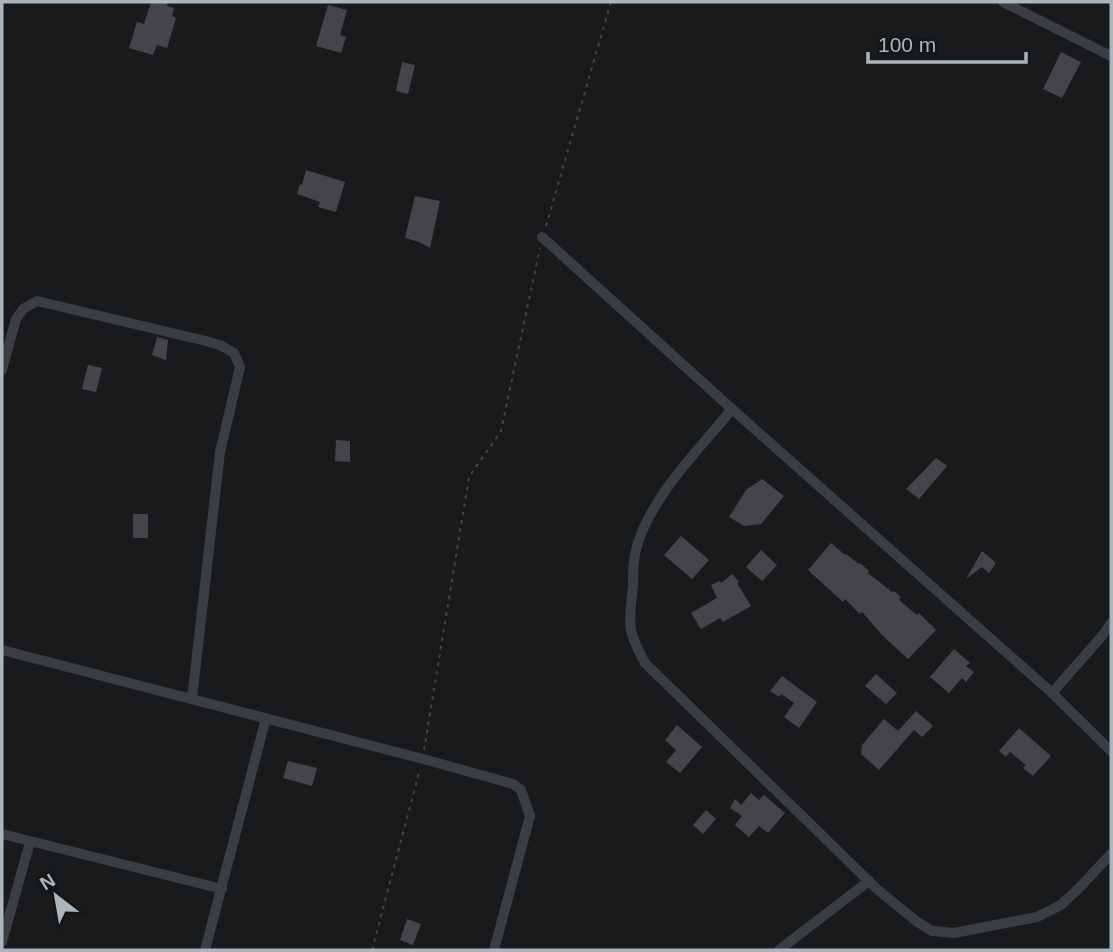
<svg xmlns="http://www.w3.org/2000/svg" width="1113" height="952" viewBox="0 0 1113 952" font-family="Arial,sans-serif">
<style>
.building{fill:#434549}
.lines{fill:none;stroke-linecap:round;stroke-linejoin:round}
.path{stroke:#404548;stroke-width:2;stroke-dasharray:3.5 5;stroke-linecap:butt}
.minor{stroke:#3a3d41;stroke-width:10}
</style>
<rect width="100%" height="100%" fill="#191a1c"/>
<g class="building">
<polygon points="151,2 168,2 167,6 174,8 172,16 176,18 167,48 157,45 153,55 129,48 137,22 144,24"/>
<polygon points="328,5 347,10 340,35 346,37 341,53 316,46"/>
<polygon points="1061,52 1081,62 1062,98 1043,89"/>
<polygon points="402,62 415,65 408,94 396,91"/>
<polygon points="306,170 345,182 336,212 318,207 320,202 297,194 300,184 302,185"/>
<polygon points="415,196 440,201 430,248 419,242 405,238"/>
<polygon points="157,337 168,340 166,360 152,355"/>
<polygon points="88,365 102,368 96,392 82,389"/>
<polygon points="336,440 350,441 350,462 335,461"/>
<polygon points="936,458 947,466 919,499 906,489"/>
<polygon points="762,479 784,496 761,524 744,526 729,517 746,490"/>
<rect x="133" y="514" width="15" height="24"/>
<polygon points="681,536 709,560 692,579 664,555"/>
<polygon points="831,543 845,555 846,554 859,564 860,563 869,571 868,573 892,592 894,591 901,597 899,600 917,615 919,613 936,630 908,659 882,635 862,612 860,614 845,599 843,602 808,570"/>
<polygon points="761,550 777,565 762,581 746,567"/>
<polygon points="982,551 996,563 989,573 982,567 966,579"/>
<polygon points="732,574 739,582 737,583 751,606 723,622 720,618 701,629 691,613 717,598 711,585 720,581 721,583"/>
<polygon points="954,649 970,663 966,666 974,672 966,682 962,678 949,693 930,677"/>
<polygon points="876,674 897,693 886,704 865,686"/>
<polygon points="782,676 817,702 799,728 784,717 794,703 781,694 779,697 770,691"/>
<polygon points="916,711 933,726 922,737 914,730 879,770 861,754 862,745 884,719 898,731"/>
<polygon points="677,725 702,747 680,773 666,762 676,750 665,740"/>
<polygon points="1019,728 1051,756 1033,776 1023,768 1026,765 1010,752 1006,757 999,751"/>
<polygon points="288,761 317,768 312,786 283,778"/>
<polygon points="751,793 759,800 764,795 785,813 768,833 759,826 749,837 735,825 742,816 730,808 735,799 741,805"/>
<polygon points="706,810 716,819 703,834 693,825"/>
<polygon points="407,919 421,924 413,945 400,940"/>
</g>
<g class="lines">
<g class="path">
<polyline points="546,226 611,2"/>
<polyline points="424,750 469,477 501,431 540,248"/>
<polyline points="372,950 420,769"/>
</g>
<g class="minor">
<polyline points="1003,2 1111,56"/>
<polyline points="542,237 732,409 1052,693 1111,751"/>
<polyline points="2,370 16,319 23,309 37,301 206,341 222,346 234,353 240,367 220,452 192,699"/>
<path d="M 732,409 C 699,450 646,501 635,554 C 633,564 633,576 633,586 C 629,623 626,629 645,663 L 877,889 L 916,921 L 932,931 L 954,933 L 1037,917 L 1061,905 L 1080,887 L 1111,854"/>
<polyline points="2,650 423,759 513,784 521,790 530,816 494,950"/>
<polyline points="1052,693 1102,636 1111,623"/>
<polyline points="2,834 222,889"/>
<polyline points="2,942 30,842"/>
<polyline points="205,950 266,718"/>
<polyline points="779,950 869,881"/>
</g>
</g>
<rect width="1113" height="952" fill="none" stroke="#abb5bc" stroke-width="7"/>
<g transform="translate(56 896) rotate(329)" stroke="#141517" stroke-width="5" paint-order="stroke">
<path d="M0-5L12 26L0 18L-12 26Z" fill="#abb5bc"/>
<text y="-10" font-size="19" font-weight="bold" text-anchor="middle" fill="#abb5bc">N</text>
</g>
<path d="M868 52v10h158v-10" fill="none" stroke="#abb5bc" stroke-width="3.5"/>
<text x="878" y="52" font-size="21" fill="#abb5bc" stroke="#141517" stroke-width="5" paint-order="stroke">100 m</text>
</svg>
